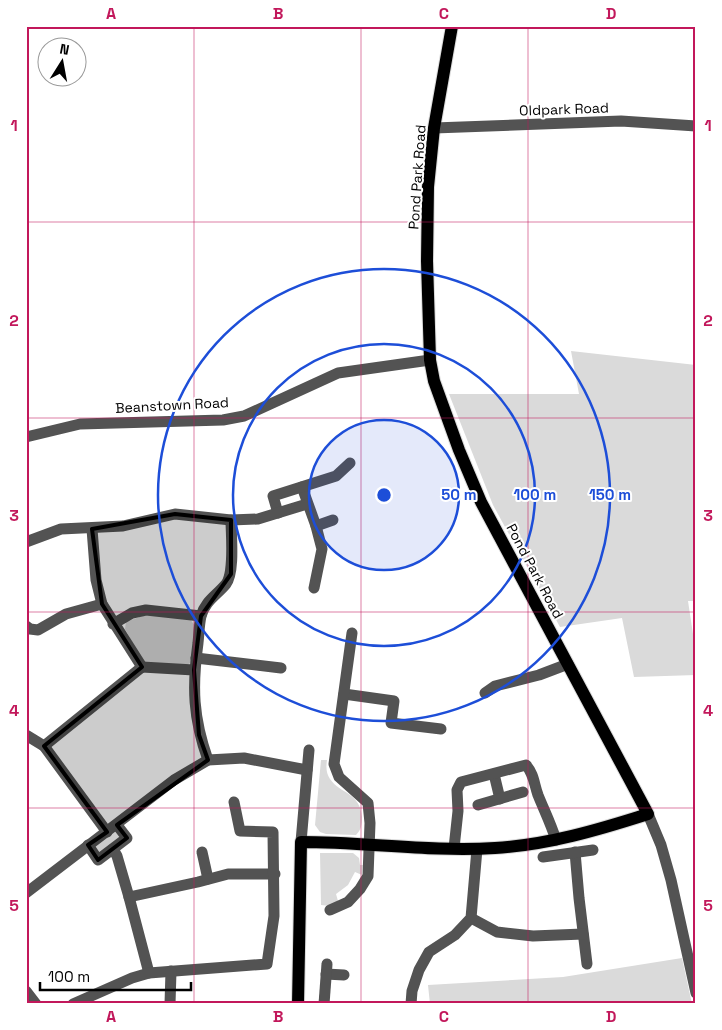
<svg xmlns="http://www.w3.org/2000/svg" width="722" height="1030" viewBox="0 0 722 1030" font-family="'Space Grotesk',sans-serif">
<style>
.green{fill:#dadada}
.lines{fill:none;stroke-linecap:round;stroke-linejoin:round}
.major-casing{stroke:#dbdbdb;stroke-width:14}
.minor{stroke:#535353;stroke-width:11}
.major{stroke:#000;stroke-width:12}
.marked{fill:#000;fill-opacity:0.2;stroke:#000;stroke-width:4;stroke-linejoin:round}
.grid{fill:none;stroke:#c2185b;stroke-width:1;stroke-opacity:0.55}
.ring{fill:none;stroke:#1d4ed8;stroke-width:2.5}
.labels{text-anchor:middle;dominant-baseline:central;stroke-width:4;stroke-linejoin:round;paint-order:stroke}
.street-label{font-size:14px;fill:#000;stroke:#fff}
.centre{fill:#1d4ed8;stroke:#fff;stroke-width:2.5}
.ring-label{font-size:15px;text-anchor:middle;font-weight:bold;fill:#1d4ed8;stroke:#fff;stroke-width:4;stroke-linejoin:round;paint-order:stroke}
.neatline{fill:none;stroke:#c2185b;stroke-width:2}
.grid-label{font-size:16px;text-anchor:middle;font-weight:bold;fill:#c2185b}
</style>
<rect width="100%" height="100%" fill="#fff"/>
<g class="green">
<polygon points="571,351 696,365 696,601 688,601 696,654 696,675 634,677 622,618 560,627 493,505 449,394 579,394"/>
<polygon points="152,615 190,619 195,626 193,661 184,667 144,663 125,629 126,622 142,616"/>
<path d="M 321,760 L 327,760 C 326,767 326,773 330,779 C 340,794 360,792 362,817 C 362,825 361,830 356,835 L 326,834 L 320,832 L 315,825 Z"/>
<polygon points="320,853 353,853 359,858 360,865 363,865 362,875 355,872 348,885 336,894 338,901 330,906 321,905"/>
<polygon points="682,958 692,1004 430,1004 428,985 563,977"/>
</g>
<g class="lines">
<g class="major-casing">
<path id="major" d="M 298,1004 L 301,842 C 366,842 431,852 495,848 C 547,845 598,830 648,814 L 481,502 L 459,450 L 434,381 L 430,360 L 427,261 L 428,187 L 434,128 L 452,26"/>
</g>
<g class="minor">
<polyline points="434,128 621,121 696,126"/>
<polyline points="26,437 80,424 223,420 244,416 338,373 430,360"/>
<polyline points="302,487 316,526 322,549 314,588"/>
<polyline points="278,513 273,496 336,476 350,463"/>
<polyline points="316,526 333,520"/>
<polyline points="92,529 96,580 102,604 142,667"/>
<polyline points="26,542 61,529 123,526 175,514 231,520 258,519 307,504"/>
<polyline points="113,624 132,613 146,610 201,616"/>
<polyline points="26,626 30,629 38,630 66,614 102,604"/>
<polyline points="196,658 281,668"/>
<polyline points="142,667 194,670"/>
<polyline points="485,693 495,686 539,675 568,664"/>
<polyline points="344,694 394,701 391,723 441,729"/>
<polyline points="26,735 44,746 107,832"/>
<polyline points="44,746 142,667"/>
<path d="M 208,760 C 193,718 192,687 198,643 C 199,634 199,625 201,616 C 205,601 217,595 226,584 C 235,572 231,535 231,520"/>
<polyline points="494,774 500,799"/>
<polyline points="478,805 523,792"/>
<polyline points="648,814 661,845 671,880 696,993"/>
<polyline points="301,842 309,750"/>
<polyline points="88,845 98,860 127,838 117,825"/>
<path d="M 454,848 L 458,811 L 457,790 L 461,782 L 526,765 C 534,774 534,784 538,795 C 544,810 551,824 556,840"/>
<polyline points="113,849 117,856 129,897 149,973"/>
<polyline points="202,852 208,879"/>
<polyline points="575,852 579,898 587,964"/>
<polyline points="543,857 593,850"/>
<polyline points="26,893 174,780 208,760 244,758 307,770"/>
<polyline points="129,897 198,882 228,874 275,874"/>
<polyline points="330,910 348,902 360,889 368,876 370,823 368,803 339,777 334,764 352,633"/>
<polyline points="471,918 497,932 533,936 583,934"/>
<polyline points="326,974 344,975"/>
<polyline points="26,991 36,1004"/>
<polyline points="73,1004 132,978 149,973 267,964 274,916 273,832 240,831 234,802"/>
<polyline points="170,1004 171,971"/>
<polyline points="324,1004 327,964"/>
<polyline points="411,1004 412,991 419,970 429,952 455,935 471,918 477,849"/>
</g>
<use href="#major" class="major"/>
</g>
<path class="marked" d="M 175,514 L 231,520 L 231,574 L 201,616 L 194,670 L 199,735 L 208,760 L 117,825 L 127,838 L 98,860 L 88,845 L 107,832 L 44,746 L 142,667 L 102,604 L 92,529 Z"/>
<path class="grid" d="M 194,26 L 194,1004M 361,26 L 361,1004M 528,26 L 528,1004M 26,222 L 696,222M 26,418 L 696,418M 26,612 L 696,612M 26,808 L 696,808"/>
<circle cx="384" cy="495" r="75" fill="#1d4ed8" fill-opacity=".12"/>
<g class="ring">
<circle cx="384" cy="495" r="75"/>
<circle cx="384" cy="495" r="151"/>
<circle cx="384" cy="495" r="226"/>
</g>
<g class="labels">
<g class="street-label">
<text transform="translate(564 109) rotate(-2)">Oldpark Road</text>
<text transform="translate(417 177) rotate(-86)">Pond Park Road</text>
<text transform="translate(172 405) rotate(-3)">Beanstown Road</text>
<text transform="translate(535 571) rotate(62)">Pond Park Road</text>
</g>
</g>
<circle cx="384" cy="495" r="8" class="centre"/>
<g class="ring-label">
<text x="459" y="500">50 m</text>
<text x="535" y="500">100 m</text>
<text x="610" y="500">150 m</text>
</g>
<rect width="722" height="1030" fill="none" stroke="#ffffff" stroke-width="55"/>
<g transform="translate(62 62) rotate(11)"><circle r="24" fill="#ffffff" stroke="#999999"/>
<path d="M0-4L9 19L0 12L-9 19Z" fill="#000000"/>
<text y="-8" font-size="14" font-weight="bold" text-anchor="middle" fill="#000000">N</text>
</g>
<path d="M40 982v8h151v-8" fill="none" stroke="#000000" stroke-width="2.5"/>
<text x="48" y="982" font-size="15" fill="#000000" stroke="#ffffff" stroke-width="4" paint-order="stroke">100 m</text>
<rect x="28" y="28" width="666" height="974" class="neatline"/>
<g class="grid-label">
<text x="111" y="19">A</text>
<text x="278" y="19">B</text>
<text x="444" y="19">C</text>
<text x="611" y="19">D</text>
<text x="14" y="131">1</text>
<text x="708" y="131">1</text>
<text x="14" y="326">2</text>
<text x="708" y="326">2</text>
<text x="14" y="521">3</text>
<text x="708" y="521">3</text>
<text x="14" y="716">4</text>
<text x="708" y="716">4</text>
<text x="14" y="911">5</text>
<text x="708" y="911">5</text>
<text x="111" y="1022">A</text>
<text x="278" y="1022">B</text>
<text x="444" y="1022">C</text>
<text x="611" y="1022">D</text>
</g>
</svg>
